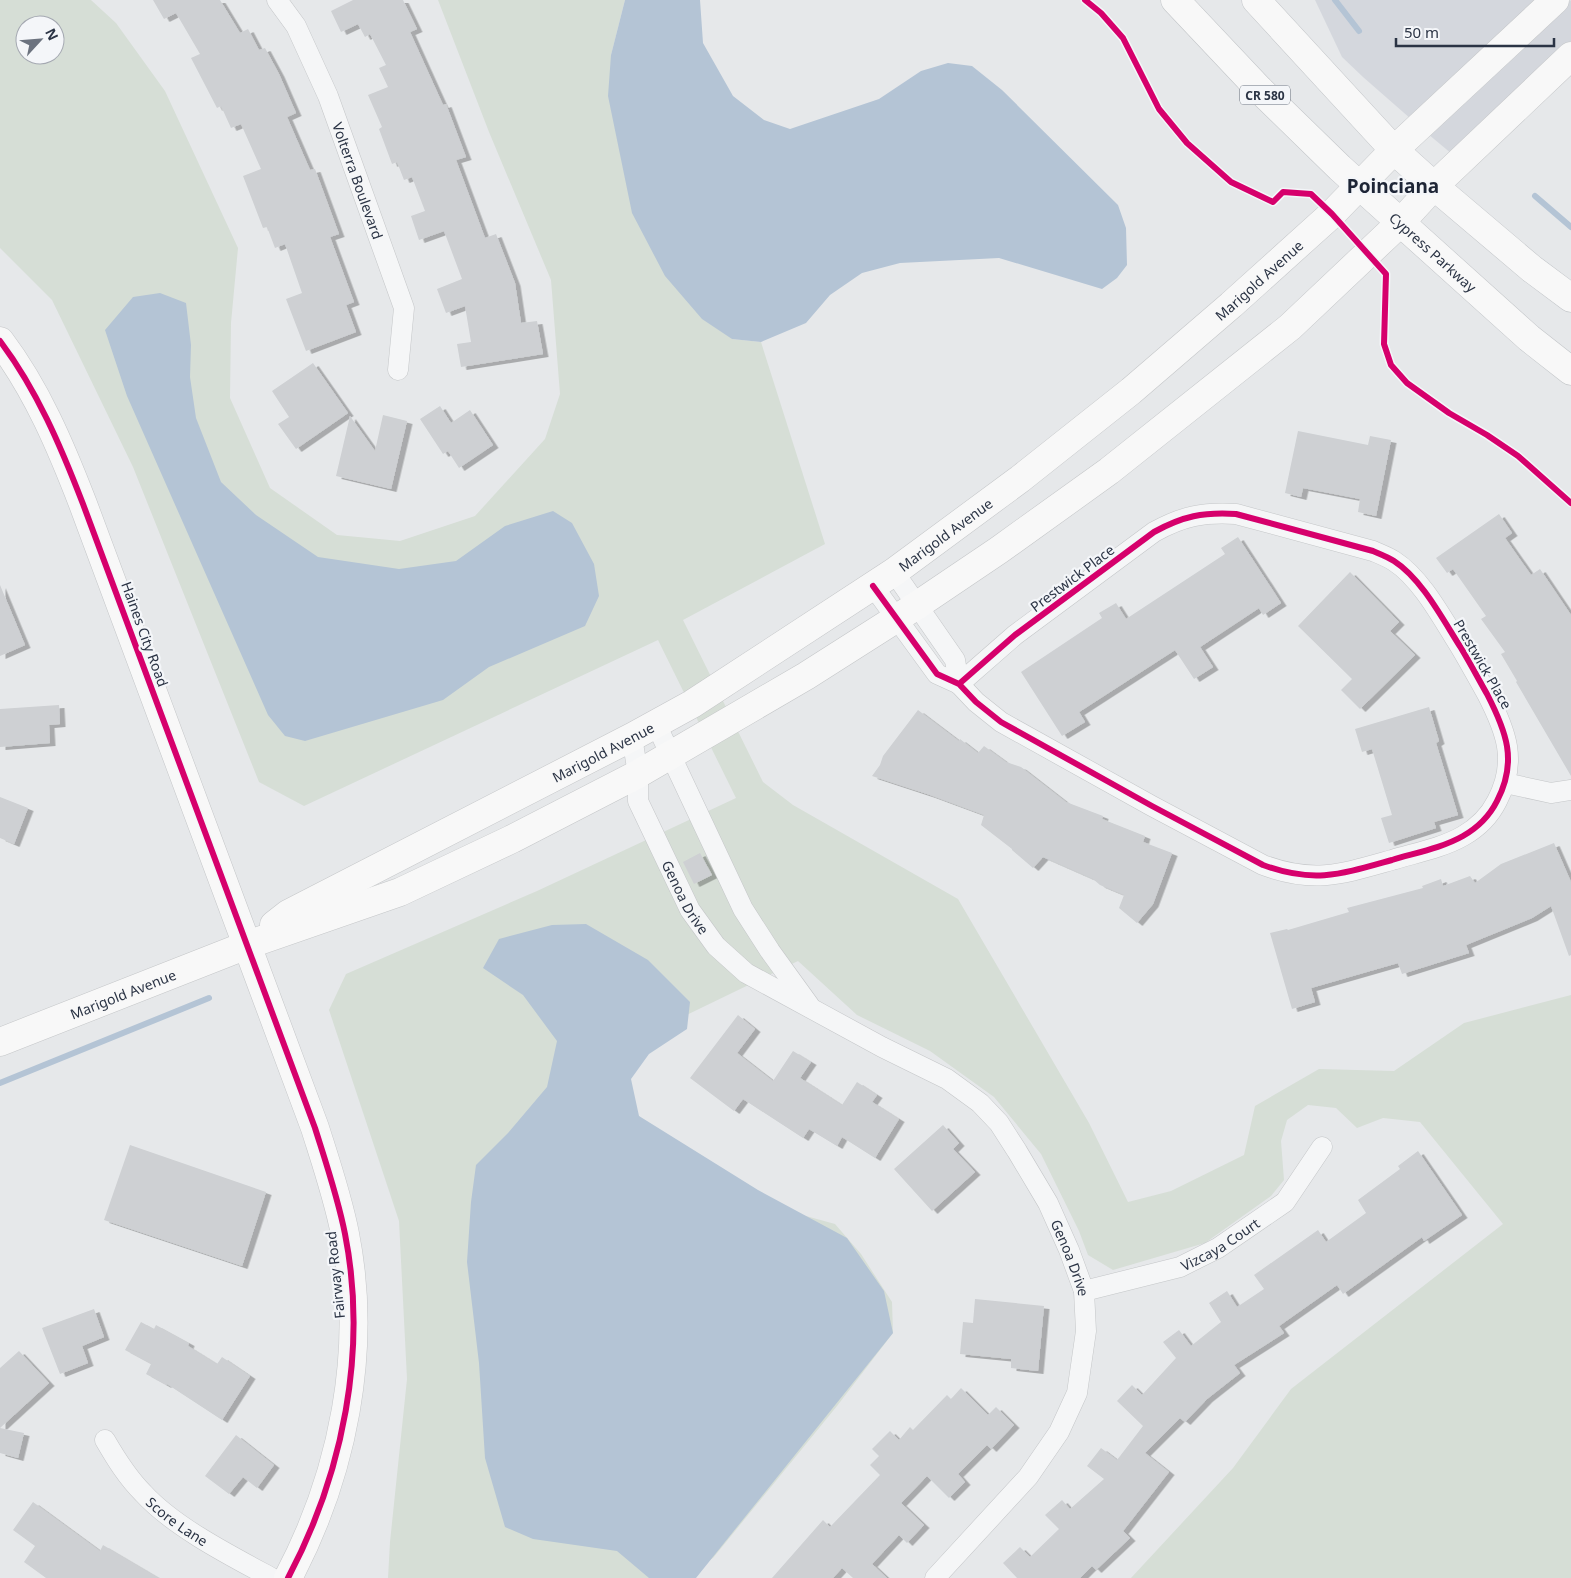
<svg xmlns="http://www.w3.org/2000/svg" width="1571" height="1578" viewBox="0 0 1571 1578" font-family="'Noto Sans',sans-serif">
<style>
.built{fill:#d4d7dd}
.green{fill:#d6ded6;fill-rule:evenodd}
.water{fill:#b4c4d5}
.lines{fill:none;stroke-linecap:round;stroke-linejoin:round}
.stream{stroke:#b4c4d5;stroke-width:6}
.building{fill:#ced0d3;filter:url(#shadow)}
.street-casing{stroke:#c4c6c8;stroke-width:21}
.secondary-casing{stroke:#c4c6c8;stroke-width:29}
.primary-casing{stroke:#c2c5c8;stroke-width:29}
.street{stroke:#f5f6f7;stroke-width:20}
.secondary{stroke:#f8f8f8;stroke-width:28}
.primary{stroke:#f8f8f8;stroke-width:28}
.cycleway-casing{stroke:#f4f6f9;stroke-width:9}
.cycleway{stroke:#d6006c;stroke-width:6}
.labels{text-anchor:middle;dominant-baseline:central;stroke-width:4.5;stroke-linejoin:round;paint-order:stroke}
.shield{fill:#f4f6f9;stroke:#676e7b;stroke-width:1}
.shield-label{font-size:12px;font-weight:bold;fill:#2b3445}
.street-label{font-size:14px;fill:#2b3445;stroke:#f4f6f9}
.district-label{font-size:19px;font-weight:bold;fill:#1d2536;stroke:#f4f6f9}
</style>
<defs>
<filter id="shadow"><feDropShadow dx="5.5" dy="3" stdDeviation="0" flood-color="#0004"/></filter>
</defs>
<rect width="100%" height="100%" fill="#e6e8ea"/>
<g class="built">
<polygon points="1315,0 1538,0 1411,119 1363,77 1342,57"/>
<polygon points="1571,0 1571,41 1452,154 1428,134"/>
</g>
<path class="green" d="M 0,0 L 91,0 L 116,23 L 165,91 L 238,248 L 231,323 L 230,398 L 270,488 L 337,535 L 400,541 L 475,516 L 545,439 L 560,394 L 551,280 L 489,132 L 438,0 L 625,0 L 611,55 L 732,339 L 761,342 L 825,544 L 683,620 L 763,782 L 793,805 L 958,899 L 1089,1123 L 1128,1202 L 1171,1191 L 1244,1155 L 1255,1106 L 1319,1069 L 1394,1071 L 1464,1023 L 1571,995 L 1571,1578 L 1131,1578 L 1233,1468 L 1291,1389 L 1503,1224 L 1420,1122 L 1383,1118 L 1357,1128 L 1336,1108 L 1308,1105 L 1287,1120 L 1281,1141 L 1284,1180 L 1271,1196 L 1205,1243 L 1113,1270 L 1088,1255 L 1079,1231 L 1041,1154 L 994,1097 L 930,1051 L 857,1015 L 798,961 L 668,1024 L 623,1060 L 630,1108 L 677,1150 L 766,1205 L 835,1224 L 861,1254 L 892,1302 L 893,1333 L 837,1406 L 713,1558 L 683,1575 L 683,1578 L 388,1578 L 390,1542 L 407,1379 L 399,1221 L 329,1010 L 346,974 L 537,891 L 736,798 L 658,640 L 304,806 L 259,782 L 133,467 L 52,300 L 0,248 ZM 25,25 L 55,25 L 55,55 L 25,55 Z"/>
<g class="water">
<polygon points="625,0 700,0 703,43 733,96 764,120 790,129 879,99 921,71 948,63 972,66 1002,90 1118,205 1126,228 1127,265 1117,278 1102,289 999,258 900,263 862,273 830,295 806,323 761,342 732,339 702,319 665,276 632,213 608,96 611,55"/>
<polygon points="160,293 186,303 191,345 190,377 196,418 221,482 256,515 318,557 399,569 456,561 505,526 553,511 572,523 594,564 599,596 585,626 489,667 443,700 305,741 285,736 268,715 127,396 105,330 133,297"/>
<polygon points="586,924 648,960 690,1002 687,1029 649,1054 631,1079 639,1116 758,1190 847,1238 884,1291 893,1333 696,1578 649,1578 617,1551 533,1539 505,1527 485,1458 479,1363 467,1262 471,1202 476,1165 508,1133 547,1087 557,1041 523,995 483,968 499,939 552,925"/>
</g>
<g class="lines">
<g class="stream">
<polyline points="1335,0 1359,31"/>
<polyline points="1535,196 1571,227"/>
<polyline points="0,1083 209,998"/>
</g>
</g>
<g class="building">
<polygon points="153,0 220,0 240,33 248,29 259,50 265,48 279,74 296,113 287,117 310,170 315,169 339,234 330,237 354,302 346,305 356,332 306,351 286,299 302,293 285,244 275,248 267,227 263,228 243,176 261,169 241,124 231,128 221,106 217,108 191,58 200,54 176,13 164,19"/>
<polygon points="353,0 403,0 417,29 410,32 443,105 446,104 466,157 456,160 485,238 496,234 515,283 521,323 537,321 543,354 461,367 457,344 471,342 465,306 446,313 437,289 462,279 444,231 419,240 411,216 425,211 412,177 404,180 397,162 392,164 379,129 382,127 368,95 388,87 379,68 386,65 370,34 365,37 358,24 341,32 331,11"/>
<polygon points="313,363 348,413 296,449 278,424 289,417 272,391"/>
<polygon points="440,406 451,423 470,410 493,445 459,468 448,451 443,454 420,419"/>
<polygon points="383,415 407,421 391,489 336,476 350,416 375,451"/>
<polygon points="1298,431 1368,445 1370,436 1391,440 1376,516 1358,512 1360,499 1303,488 1301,497 1285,493"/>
<polygon points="1499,514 1512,533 1505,538 1531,575 1540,569 1571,615 1571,776 1516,682 1517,681 1501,654 1505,652 1481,619 1486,616 1453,569 1447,573 1436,558"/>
<polygon points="1238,537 1281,603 1263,615 1259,608 1200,647 1213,667 1194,679 1175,650 1079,712 1085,722 1062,736 1021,672 1102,618 1099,613 1116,603 1126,619 1225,554 1221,548"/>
<polygon points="1350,572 1399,622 1390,631 1415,655 1360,709 1341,690 1352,679 1298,626"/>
<polygon points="0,585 25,645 0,656"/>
<polygon points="59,705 60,724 49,725 50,743 0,747 0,709"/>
<polygon points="1429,707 1439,741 1436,743 1458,815 1434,822 1436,828 1389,843 1381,818 1392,815 1372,749 1362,752 1355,729"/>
<polygon points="918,710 959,741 960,739 978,753 984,746 1006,762 1021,767 1066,802 1103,816 1102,819 1145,836 1143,842 1172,853 1153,904 1137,923 1119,908 1124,895 1100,885 1093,879 1043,857 1033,868 1012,850 1012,849 981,825 984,815 930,795 872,776 880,765 883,756"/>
<polygon points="0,797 28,808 14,844 0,838"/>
<polygon points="1554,843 1571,882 1571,955 1569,956 1551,906 1532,918 1466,945 1469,953 1402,974 1398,963 1311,988 1315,1002 1292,1009 1270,933 1287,929 1288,930 1349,912 1347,908 1423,888 1422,886 1441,879 1443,886 1470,876 1475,883 1501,864"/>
<polygon points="700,853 712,875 694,884 683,862"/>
<polygon points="738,1015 755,1029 737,1053 773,1081 793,1051 811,1062 800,1078 842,1105 857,1082 877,1095 872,1102 899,1119 875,1158 842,1137 837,1146 809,1129 803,1138 743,1099 734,1111 690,1078"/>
<polygon points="943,1125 959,1143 953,1149 975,1172 932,1211 894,1169"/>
<polygon points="130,1145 266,1192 242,1266 104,1220"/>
<polygon points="1418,1151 1462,1215 1424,1241 1422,1237 1343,1294 1337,1285 1279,1326 1284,1333 1234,1365 1240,1373 1207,1399 1185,1422 1180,1418 1145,1453 1169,1472 1123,1531 1130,1538 1096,1570 1092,1566 1080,1578 1017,1578 1003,1563 1020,1547 1030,1557 1059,1529 1045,1515 1062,1500 1070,1509 1104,1479 1087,1466 1101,1448 1117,1460 1143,1426 1117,1401 1132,1385 1142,1395 1176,1358 1163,1342 1179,1330 1191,1346 1221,1322 1209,1303 1227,1291 1237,1307 1264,1289 1254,1275 1318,1230 1326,1242 1366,1213 1358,1200 1400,1169 1398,1166"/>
<polygon points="975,1299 1044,1306 1038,1371 1011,1368 1011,1359 960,1354 963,1322 973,1323"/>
<polygon points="94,1309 104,1337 82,1346 88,1363 60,1374 42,1328"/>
<polygon points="141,1322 154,1329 156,1325 189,1343 188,1346 217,1364 222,1357 250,1376 222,1420 167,1384 166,1385 146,1374 151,1364 125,1350"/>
<polygon points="19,1351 49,1383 0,1428 24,1433 18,1458 0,1453 0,1368"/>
<polygon points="961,1388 988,1415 996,1407 1014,1425 991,1449 987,1445 958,1474 965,1482 949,1498 927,1476 901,1503 924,1525 907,1543 899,1535 872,1564 887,1578 853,1578 842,1568 833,1578 772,1578 823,1520 830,1527 880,1475 870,1465 879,1456 872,1449 890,1431 899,1440 910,1427 913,1430 947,1395 951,1399"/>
<polygon points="236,1435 274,1465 257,1488 243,1477 229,1494 205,1476"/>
<polygon points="33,1502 100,1551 103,1545 159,1578 46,1578 24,1562 35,1546 13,1530"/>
</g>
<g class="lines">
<g class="street-casing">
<g id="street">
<path id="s1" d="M 277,0 L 296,26 L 328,96 L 404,308 L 398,370"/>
<polyline points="894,572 955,660 959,684"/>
<path d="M 873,586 L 937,674 L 959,684 L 976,702 L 1001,722 L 1152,806 L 1263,865 C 1314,884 1342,874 1392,860 C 1415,853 1442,848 1463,836 C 1477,828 1490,815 1497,801 C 1518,761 1506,731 1487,694 C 1478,678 1470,663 1461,648 C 1443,620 1422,579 1394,561 C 1388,557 1380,554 1373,551 L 1236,514 C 1203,512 1183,516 1154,532 L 1015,635 L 959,684"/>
<polyline points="656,724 743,909 770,951 809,1005"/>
<path id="s2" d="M 632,737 L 638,774 L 638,801 L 690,910 L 716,946 L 746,973 L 882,1047 L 947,1079 L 980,1103 L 999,1123 L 1017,1151 L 1048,1203 L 1069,1250 L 1084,1291 L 1086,1331 L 1077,1393 L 1059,1432 L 1028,1477 L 935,1578"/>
<polyline points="1505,783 1551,793 1571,790"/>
<path id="s3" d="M 1084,1291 L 1180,1267 L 1218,1248 L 1285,1202 L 1322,1147"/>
<path id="s4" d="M 105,1440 C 116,1459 127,1477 143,1493 C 174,1527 231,1556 272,1578"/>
</g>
</g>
<g class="secondary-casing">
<g id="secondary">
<path d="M 0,341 C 37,390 61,447 83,504 L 315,1128 C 326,1163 338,1198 345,1234 C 368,1350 343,1474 288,1578"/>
<path id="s5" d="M 274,925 L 288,914 L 632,737 L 692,704 L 894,572 L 1020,479 L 1131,391 L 1231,305 L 1332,214 L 1394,150 L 1555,0"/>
<path id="s6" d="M 0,1042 L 247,945 L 400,892 L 512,839 L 638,774 L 806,676 L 916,606 L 999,550 L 1109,471 L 1290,327 L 1400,223 L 1434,186 L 1571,56"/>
</g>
</g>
<g class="primary-casing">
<g id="primary">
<path id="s7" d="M 1175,0 L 1259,89 L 1340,168 L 1529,338 L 1571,371"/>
<polyline points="1256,0 1394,150 1434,186 1532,269 1571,298"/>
</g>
</g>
<use href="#street" class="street"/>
<use href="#secondary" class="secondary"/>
<use href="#primary" class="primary"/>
<g class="cycleway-casing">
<g id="cycleway">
<polyline points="1085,0 1101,13 1123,38 1159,109 1187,143 1231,182 1273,202 1283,192 1311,194 1332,214 1386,274 1384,344 1391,365 1407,383 1449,413 1487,435 1518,456 1571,503"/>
<path d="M 0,341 C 37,390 61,447 83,504 L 315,1128 C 326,1163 338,1198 345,1234 C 368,1350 343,1474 288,1578"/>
<path d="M 873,586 L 937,674 L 959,684 L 976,702 L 1001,722 L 1152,806 L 1263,865 C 1314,884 1342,874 1392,860 C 1415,853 1442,848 1463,836 C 1477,828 1490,815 1497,801 C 1518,761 1506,731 1487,694 C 1478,678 1470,663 1461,648 C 1443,620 1422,579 1394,561 C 1388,557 1380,554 1373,551 L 1236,514 C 1203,512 1183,516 1154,532 L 1015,635 L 959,684"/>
</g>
</g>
<use href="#cycleway" class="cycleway"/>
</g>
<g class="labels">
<rect class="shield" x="1240" y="85.5" width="50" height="19" rx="4"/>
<g class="shield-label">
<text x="1265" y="95">CR 580</text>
</g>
<g class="street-label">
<text stroke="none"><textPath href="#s1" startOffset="199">Volterra Boulevard</textPath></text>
<text stroke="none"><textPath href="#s7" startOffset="361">Cypress Parkway</textPath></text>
<text stroke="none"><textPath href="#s5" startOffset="1182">Marigold Avenue</textPath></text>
<text stroke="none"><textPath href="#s5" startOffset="778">Marigold Avenue</textPath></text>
<text transform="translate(1072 578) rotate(-37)">Prestwick Place</text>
<text transform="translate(145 634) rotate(70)">Haines City Road</text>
<text transform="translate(1483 664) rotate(60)">Prestwick Place</text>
<text stroke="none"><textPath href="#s5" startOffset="372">Marigold Avenue</textPath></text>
<text stroke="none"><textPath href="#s2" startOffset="172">Genoa Drive</textPath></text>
<text stroke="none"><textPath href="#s6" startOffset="132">Marigold Avenue</textPath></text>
<text stroke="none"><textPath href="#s3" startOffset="145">Vizcaya Court</textPath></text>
<text stroke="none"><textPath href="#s2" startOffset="719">Genoa Drive</textPath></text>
<text transform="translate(335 1275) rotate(-96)">Fairway Road</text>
<text stroke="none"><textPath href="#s4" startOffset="110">Score Lane</textPath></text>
</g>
<g class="district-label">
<text x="1393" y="186">Poinciana</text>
</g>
</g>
<g transform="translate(40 40) rotate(64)"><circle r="24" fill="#f4f6f9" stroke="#a4a8b1"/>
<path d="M0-4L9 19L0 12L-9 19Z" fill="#6c737f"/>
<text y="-8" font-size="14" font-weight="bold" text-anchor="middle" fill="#2b3445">N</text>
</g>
<path d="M1396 38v8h158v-8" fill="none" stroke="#2b3445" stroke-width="2.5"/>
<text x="1404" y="38" font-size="15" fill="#2b3445" stroke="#f4f6f9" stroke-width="4" paint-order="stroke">50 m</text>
</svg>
